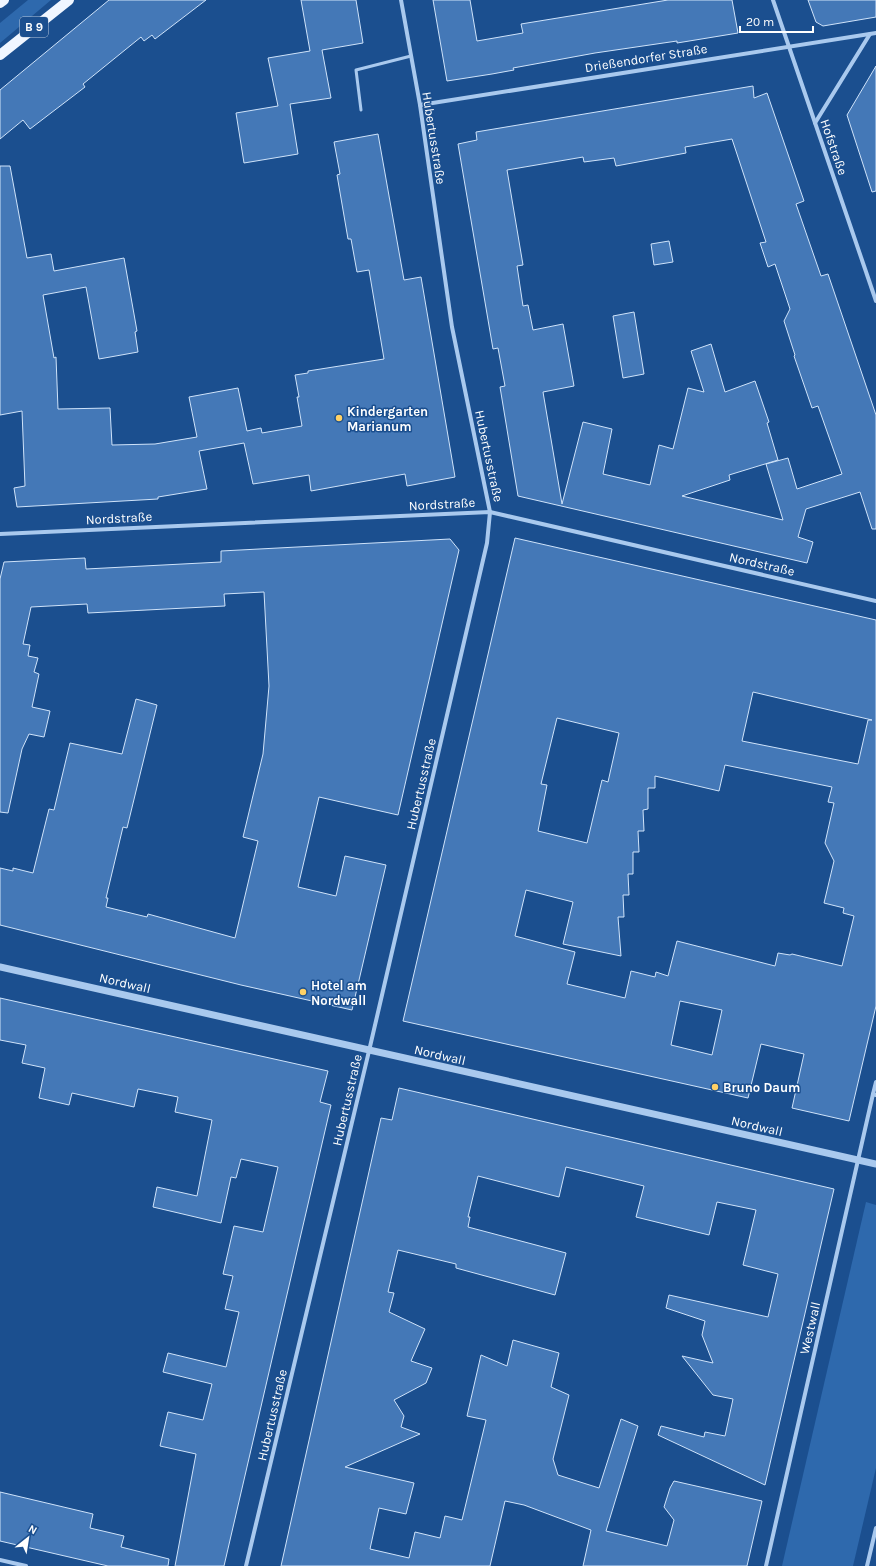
<svg xmlns="http://www.w3.org/2000/svg" width="876" height="1566" viewBox="0 0 876 1566" font-family="Karla,sans-serif">
<style>
.green{fill:#2e69ad}
.building{fill:#4478b7;stroke:#cfe3fa;fill-rule:evenodd}
.lines{fill:none;stroke-linecap:round;stroke-linejoin:round}
.service{stroke:#a9c9ee;stroke-width:3}
.minor{stroke:#a9c9ee;stroke-width:4}
.tertiary{stroke:#a9c9ee;stroke-width:7}
.primary{stroke:#f0f6ff;stroke-width:10}
.poi-dot{fill:#ffd166;stroke:#1b4f8f;stroke-width:1.5}
.labels{text-anchor:middle;dominant-baseline:central;stroke-width:3;stroke-linejoin:round;paint-order:stroke}
.shield{fill:#1b4f8f;stroke:#bbcadd;stroke-width:1}
.shield-label{font-size:12px;font-weight:bold;fill:#fff}
.street-label{font-size:13px;fill:#fff;stroke:#1b4f8f}
.poi-label{font-size:13px;font-weight:bold;fill:#fff;stroke:#1b4f8f;text-anchor:start}
</style>
<rect width="100%" height="100%" fill="#1b4f8f"/>
<g class="green">
<polygon points="28,0 51,0 0,43 0,23"/>
<polygon points="866,1202 876,1205 876,1468 853,1566 782,1566"/>
</g>
<g class="building">
<polygon points="109,0 206,0 155,39 152,35 144,41 141,37 83,84 85,87 30,129 23,120 0,139 0,90"/>
<polygon points="301,0 356,0 363,43 322,50 331,98 290,104 298,154 244,163 236,113 278,106 268,58 310,51"/>
<polygon points="433,0 470,0 477,41 523,33 521,24 668,0 732,0 738,33 677,43 677,41 595,53 513,68 514,70 492,74 447,81"/>
<polygon points="808,0 876,0 876,17 823,26 816,22"/>
<polygon points="876,66 876,191 872,192 847,115"/>
<path d="M 753,86 L 754,98 L 767,93 L 804,201 L 796,204 L 821,276 L 828,274 L 876,415 L 876,529 L 872,529 L 860,492 L 806,509 L 798,537 L 813,542 L 807,563 L 518,496 L 500,387 L 505,386 L 498,348 L 493,349 L 458,144 L 477,140 L 476,132 ZM 732,139 L 766,242 L 760,243 L 768,267 L 775,264 L 790,309 L 784,321 L 795,355 L 794,356 L 812,408 L 818,406 L 842,474 L 797,489 L 788,458 L 766,464 L 783,520 L 682,496 L 730,480 L 729,475 L 778,460 L 767,423 L 769,422 L 755,381 L 725,392 L 711,344 L 691,351 L 704,392 L 688,388 L 673,449 L 659,445 L 650,485 L 603,474 L 612,429 L 583,422 L 562,504 L 543,392 L 574,386 L 563,324 L 533,330 L 528,305 L 523,306 L 517,266 L 523,265 L 507,170 L 583,157 L 584,162 L 614,158 L 616,166 L 686,153 L 685,147 Z"/>
<polygon points="378,134 404,280 421,277 455,477 407,486 405,474 311,491 309,475 253,484 244,443 199,451 207,489 158,497 158,499 17,507 14,488 25,486 22,411 0,415 0,166 10,166 27,258 51,254 54,271 124,258 137,331 135,332 138,352 99,359 86,287 43,295 54,358 56,357 58,409 110,408 112,445 155,444 197,437 189,397 238,388 247,431 261,428 262,433 302,426 297,397 299,397 295,375 308,373 308,371 384,359 369,270 357,272 351,239 348,239 337,175 340,174 334,142"/>
<polygon points="669,241 673,262 654,265 651,244"/>
<polygon points="634,312 644,374 623,378 613,316"/>
<path d="M 515,538 L 876,620 L 876,1006 L 849,1121 L 792,1108 L 804,1054 L 761,1044 L 748,1098 L 403,1021 ZM 753,692 L 872,720 L 868,720 L 858,764 L 742,741 ZM 557,718 L 619,733 L 608,782 L 602,780 L 587,843 L 538,831 L 547,785 L 541,784 ZM 725,765 L 832,787 L 828,802 L 834,803 L 825,843 L 834,861 L 824,903 L 844,908 L 843,913 L 854,916 L 842,966 L 792,954 L 790,955 L 778,953 L 775,966 L 677,941 L 668,976 L 656,972 L 655,977 L 631,971 L 625,998 L 567,984 L 575,952 L 515,936 L 526,890 L 573,902 L 563,944 L 621,956 L 618,917 L 624,917 L 623,895 L 629,895 L 628,874 L 633,874 L 633,852 L 639,852 L 638,831 L 644,831 L 643,810 L 648,809 L 648,788 L 655,788 L 655,776 L 719,791 ZM 680,1001 L 722,1010 L 712,1055 L 671,1045 Z"/>
<polygon points="450,539 459,550 398,815 319,797 298,887 336,896 345,856 386,865 352,1010 241,985 0,925 0,868 13,871 13,868 33,873 49,809 54,810 70,743 122,754 136,699 157,705 127,828 123,827 106,898 108,898 106,907 147,917 148,914 235,938 258,841 243,837 263,754 269,686 264,592 224,594 225,606 88,613 87,604 31,607 23,644 30,645 28,656 38,658 34,672 39,674 32,707 50,711 44,737 29,734 22,749 8,813 0,812 0,579 4,562 85,558 86,569 221,562 221,551"/>
<polygon points="0,998 328,1071 320,1102 331,1105 224,1566 175,1566 196,1454 160,1446 168,1412 203,1420 212,1384 163,1372 168,1353 226,1367 239,1312 225,1309 233,1276 223,1274 234,1226 263,1232 278,1167 241,1159 236,1178 231,1177 221,1223 153,1207 157,1187 197,1196 212,1120 175,1112 178,1097 138,1089 134,1107 72,1093 69,1105 39,1098 45,1068 22,1063 26,1045 0,1040"/>
<polygon points="399,1088 834,1189 765,1485 658,1435 661,1426 704,1437 705,1432 725,1436 733,1399 713,1395 682,1356 713,1363 702,1335 705,1321 666,1308 669,1295 768,1317 778,1274 743,1265 756,1210 717,1202 709,1235 636,1217 644,1186 566,1167 559,1197 478,1176 468,1217 470,1217 468,1227 566,1253 555,1295 456,1268 456,1264 398,1250 388,1292 394,1293 389,1312 425,1329 411,1361 432,1368 426,1383 394,1400 404,1416 401,1427 420,1434 345,1467 414,1483 406,1514 379,1508 370,1549 409,1558 415,1532 440,1538 445,1516 462,1520 486,1420 467,1416 481,1355 507,1366 513,1340 559,1353 551,1387 569,1395 553,1459 558,1475 599,1488 621,1419 638,1426 606,1531 667,1546 674,1520 664,1507 670,1488 674,1481 762,1501 747,1566 583,1566 591,1530 524,1505 505,1501 490,1566 281,1566 381,1118 392,1120"/>
<polygon points="0,1492 93,1514 90,1528 124,1536 121,1547 169,1559 168,1566 108,1566 0,1541"/>
</g>
<g class="lines">
<polyline class="service" points="361,110 356,70 411,56"/>
<g class="minor">
<polyline points="773,0 876,301"/>
<polyline points="420,105 876,33"/>
<polyline points="815,123 870,34"/>
<polyline points="0,534 490,512 876,601"/>
<polyline points="876,1082 873,1094 876,1095"/>
<polyline points="0,1560 26,1566"/>
<polyline points="246,1566 369,1051 487,543 490,512 452,327 420,105 401,0"/>
<polyline points="766,1566 873,1094"/>
<polyline points="867,1566 876,1528"/>
</g>
<polyline class="tertiary" points="0,967 876,1164"/>
<g class="primary">
<polyline points="0,3 4,0"/>
<polyline points="0,55 69,0"/>
</g>
</g>
<g class="poi-dot">
<circle cx="339" cy="418" r="4"/>
<circle cx="303" cy="992" r="4"/>
<circle cx="715" cy="1087" r="4"/>
</g>
<g class="labels">
<rect class="shield" x="20" y="17" width="28" height="20" rx="3"/>
<g class="shield-label">
<text x="34" y="27">B 9</text>
</g>
<g class="street-label">
<text transform="translate(646 58) rotate(-9)">Drießendorfer Straße</text>
<text transform="translate(434 138) rotate(81)">Hubertusstraße</text>
<text transform="translate(834 147) rotate(71)">Hofstraße</text>
<text transform="translate(489 456) rotate(78)">Hubertusstraße</text>
<text transform="translate(442 504) rotate(-3)">Nordstraße</text>
<text transform="translate(119 518) rotate(-3)">Nordstraße</text>
<text transform="translate(762 564) rotate(13)">Nordstraße</text>
<text transform="translate(421 784) rotate(-77)">Hubertusstraße</text>
<text transform="translate(125 983) rotate(13)">Nordwall</text>
<text transform="translate(440 1055) rotate(13)">Nordwall</text>
<text transform="translate(347 1100) rotate(-77)">Hubertusstraße</text>
<text transform="translate(757 1126) rotate(13)">Nordwall</text>
<text transform="translate(810 1328) rotate(-77)">Westwall</text>
<text transform="translate(272 1415) rotate(-77)">Hubertusstraße</text>
</g>
<g class="poi-label">
<text x="347" y="411">Kindergarten<tspan x="347" dy="15">Marianum</tspan></text>
<text x="311" y="985">Hotel am<tspan x="311" dy="15">Nordwall</tspan></text>
<text x="723" y="1087">Bruno Daum</text>
</g>
</g>
<g transform="translate(28 1538) rotate(30)" stroke="#1b4f8f" stroke-width="3" paint-order="stroke">
<path d="M0-3L7 15L0 10L-7 15Z" fill="#ffffff"/>
<text y="-6" font-size="11" font-weight="bold" text-anchor="middle" fill="#ffffff">N</text>
</g>
<path d="M740 26v6h73v-6" fill="none" stroke="#ffffff" stroke-width="2"/>
<text x="746" y="26" font-size="12" fill="#ffffff" stroke="#1b4f8f" stroke-width="3" paint-order="stroke">20 m</text>
</svg>
